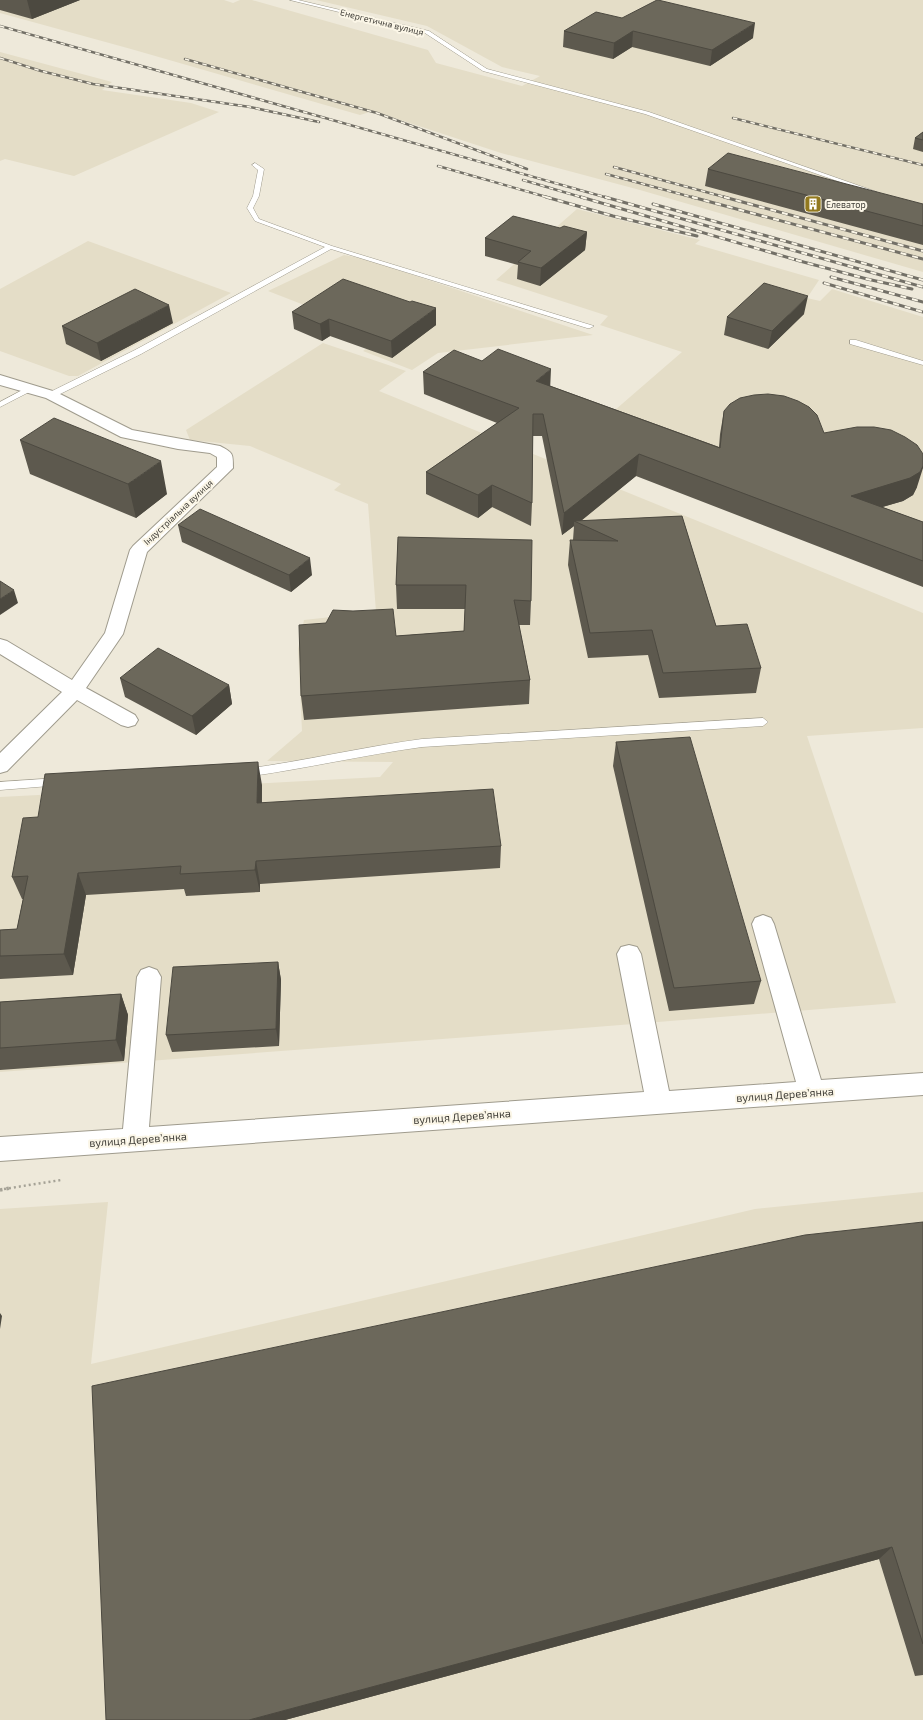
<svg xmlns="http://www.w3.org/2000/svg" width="923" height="1720" font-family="'Exo 2',sans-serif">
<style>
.built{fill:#e4ddc7}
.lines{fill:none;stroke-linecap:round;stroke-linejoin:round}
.lane-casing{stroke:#9f9b8d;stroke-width:1}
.street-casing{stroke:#9f9b8d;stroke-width:2}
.path-far1{stroke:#a5a296;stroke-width:2.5;stroke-dasharray:2 3;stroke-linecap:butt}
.path{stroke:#a5a296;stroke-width:3.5;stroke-dasharray:2.5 4;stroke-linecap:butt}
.lane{fill:#fff;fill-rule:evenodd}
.street{fill:#fff;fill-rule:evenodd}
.rail-far1-casing{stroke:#737067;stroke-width:2.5}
.rail-casing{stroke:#737067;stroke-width:3}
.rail-far1{stroke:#fbf6e7;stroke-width:1.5;stroke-dasharray:4.5;stroke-linecap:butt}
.rail{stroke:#fbf6e7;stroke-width:2;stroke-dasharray:6;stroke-linecap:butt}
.wall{fill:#5d594e}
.shaded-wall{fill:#4c4940}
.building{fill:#6c685b;stroke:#4c4940}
.labels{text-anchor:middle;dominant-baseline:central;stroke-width:4;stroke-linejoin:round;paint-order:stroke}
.far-street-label{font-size:9px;fill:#3f3d37;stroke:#fbf6e7}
.far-poi-label{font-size:9px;fill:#3f3d37;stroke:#fbf6e7;text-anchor:start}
.street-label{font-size:11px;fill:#3f3d37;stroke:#fbf6e7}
</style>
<rect width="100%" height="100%" fill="#eee9da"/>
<path class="built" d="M0,0H224L233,3L240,0H252L428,50L436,63L522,86L540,76L502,67L427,26L316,0H923V272L640,190L501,153L373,111L360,115L131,49L0,13Z
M0,52L112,82L102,90L191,103L219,112L74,176L5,159L0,161Z
M577,209L700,240L695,244L819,280L807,298L820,301L832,289L923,317V542L600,423L682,352L600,325L608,316L496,280Z
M88,241L231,293L78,376H69L0,351V289Z
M344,255L365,259L593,335L438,353L412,370L363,351L384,336L268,291Z
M323,343L406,371L379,391L923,613V728L807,736L896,1003L469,1037L0,1072V797L380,777L393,762L267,761L302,731L298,649L304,620L376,612L368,504L334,490L341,484L250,446L190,440L186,430Z
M923,1192V1720H0V1209L108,1202L91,1364L755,1209Z"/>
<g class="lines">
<g class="lane-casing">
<path id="lane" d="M290,0H298L429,31L487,69L649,112L877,192L872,193L645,114L483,71L425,33Z
M255,163L264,169L259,196L253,208L259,219L332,246L594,326L590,328H587L331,249L141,354L54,397H48V393L135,350L325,247L255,221L247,208L253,196L258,170L252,165Z
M850,340H856L923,361V365L850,344Z
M28,387H34L35,389L0,407V402Z
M763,718L768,722L763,726L422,747C363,755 304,769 245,777L241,776L240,773L241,770L245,769C304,761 363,747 422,739Z
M58,778L62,779L63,782L62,785L0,790V782Z"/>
</g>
<g class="street-casing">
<path id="street" d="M0,375L56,392L132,430L220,446C233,453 233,453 233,468L147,552L123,634L86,688L135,715L138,720L135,725L128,727L121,725L77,700L7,771L0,773V753L62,692L0,654V639L7,641L72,680L105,633L130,550L133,546L217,467V457L210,453L178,449L121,437L46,398L0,385Z
M763,915L771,918L774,924L821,1080L923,1073V1095L0,1161V1137L123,1129L137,977L141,970L149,967L157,970L161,977L149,1127L644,1092L617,954L621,947L629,945L637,947L641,954L669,1091L796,1082L752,924L755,918Z"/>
</g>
<path class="path-far1" d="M4,1189L61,1180"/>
<path class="path" d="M0,1190L10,1188"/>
<use href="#lane" class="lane"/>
<use href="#street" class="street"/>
<g class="rail-far1-casing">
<path id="rail-far1" d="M0,26L608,198
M0,58L41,71L93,84L250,107L319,122
M185,59L377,113L527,169
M733,118L923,165
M438,166L550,198
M614,167L728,198
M606,174L695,198
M523,180L584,198"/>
</g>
<g class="rail-casing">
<path id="rail" d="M546,197L613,216L697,236
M581,197L800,261
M605,197L923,287
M692,197L923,259
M724,197L923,251
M653,204L923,280
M796,260L867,279L912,289
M831,277L923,302
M824,283L923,312"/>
</g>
<use href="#rail-far1" class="rail-far1"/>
<use href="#rail" class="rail"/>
</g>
<path class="wall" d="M0,0H80L32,19L0,10Z
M622,18L753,38L710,66L632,47L613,59L563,47L564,31Z
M923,132V152L913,149L915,138Z
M708,169L923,204V245L705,186Z
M560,228L587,232L585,250L540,286L517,279L518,265L485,256V238Z
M292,312L436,325L392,358L330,336L322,341L294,329Z
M804,314L768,349L724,335L727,317Z
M173,323L101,361L66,344L62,326Z
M482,361L719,447L720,434L724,411L824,433L917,487L913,495L903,501L882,507L923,522V587L636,476L581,521L682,516L716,626L761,668L756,693L659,698L648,655L588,658L568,565L570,540H573L574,526L562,535L542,436H533L532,503L531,526L492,507L478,518L426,494V472L497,423L424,394L423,372Z
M20,440L167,494L136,518L30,474Z
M178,525L312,575L291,592L182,542Z
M398,537L531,601L530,625H519L530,680L529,704L304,720L301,696L326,623L396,636L464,631L465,609H397L396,585Z
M120,678L229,685L232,704L196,735L125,697Z
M616,742L761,981L754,1004L669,1011L613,766Z
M262,785V803L501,846L500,868L260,884V892L186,896L184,889L86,895L73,975L0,979V930L17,929L23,899H22L12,877L38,817Z
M278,962L281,980L279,1046L172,1052L166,1035Z
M121,994L128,1015L124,1061L0,1070V1002Z
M923,1222V1675L915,1676L879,1559L285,1720H106Z"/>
<path class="shaded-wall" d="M27,0H80L32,19Z
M755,23L753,38L710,66L712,50Z
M633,31L632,47L613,59L614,43Z
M587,232L585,250L540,286L541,268Z
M808,296L804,314L768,349L772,331Z
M169,305L173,323L101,361L97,343Z
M436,308V325L392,358L391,341Z
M329,319L330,336L322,341L320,324Z
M551,369L550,391L536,381Z
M639,454L636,476L578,523L574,521V526L562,535L564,513Z
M161,461L167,494L136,518L128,484Z
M923,466V468L917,487L913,495L903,501L845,518L851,496Z
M492,485V507L478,518V495Z
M310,558L312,575L291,592L289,575Z
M14,590L18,603L0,615V599Z
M229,685L232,704L196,735L192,716Z
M258,762L262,785L261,826L257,803Z
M256,861L260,884V892L255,870Z
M78,873L86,895L73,975L64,954Z
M278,962L281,980L279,1046L276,1029Z
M121,994L128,1015L124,1061L116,1040Z
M0,1313L2,1316L0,1329Z
M892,1547L879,1559L285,1720H249Z"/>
<path class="building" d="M657,0H658L755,23L712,50L633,31L614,43L564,31L596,12L622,18Z
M923,132V140L915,138Z
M728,153L923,204V226L708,169Z
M513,216L560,228L564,226L587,232L541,268L518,262L531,251L485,238Z
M343,279L410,302L412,301L436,308L391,341L329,319L320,324L292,312Z
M764,283L808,296L772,331L727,317Z
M135,289L169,305L97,343L62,326Z
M498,349L551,369L536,381L720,448L724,411L730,404L740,398L754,395L768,394L784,396L798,401L809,407L817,415L824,433L857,427H874L891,430L905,437L917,445L923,454V466L920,472L910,478L851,496L923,522V561L639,454L564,513L543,414H533L532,503L492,485L478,495L426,472L519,408L423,372L454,350L482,361Z
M54,418L161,461L128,484L20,440Z
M200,509L310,558L289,575L178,525Z
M682,516L716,626L747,624L761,668L663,673L652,630L590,633L570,540L618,541L574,521Z
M398,537L532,540L531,601L514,600L530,680L301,696L299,625L326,623L333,610L353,611L393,609L396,636L464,631L466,585H396Z
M0,581L14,590L0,599Z
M158,648L229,685L192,716L120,678Z
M690,737L761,981L674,988L616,742Z
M258,762L257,803L493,789L501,846L256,861L255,870L180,874L181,866L78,873L64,954L0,956V930L17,929L28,876L12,877L23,818L38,817L45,774Z
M278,962L276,1029L166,1035L173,967Z
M121,994L116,1040L0,1048V1002Z
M923,1222V1644L892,1547L249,1720H106L92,1386L805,1235Z"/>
<defs>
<g id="building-square" transform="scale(0.9)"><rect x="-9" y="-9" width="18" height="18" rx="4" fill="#92791f" stroke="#fbf6e7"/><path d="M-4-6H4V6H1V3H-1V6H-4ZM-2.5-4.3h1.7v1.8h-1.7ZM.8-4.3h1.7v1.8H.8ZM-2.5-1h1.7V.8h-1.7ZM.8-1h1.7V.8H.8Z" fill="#fff"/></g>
</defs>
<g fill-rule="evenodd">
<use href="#building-square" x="813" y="204"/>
</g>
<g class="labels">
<g class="far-street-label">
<text transform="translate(382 22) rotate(14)">Енергетична вулиця</text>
<text transform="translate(178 512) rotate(-43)">Індустріальна вулиця</text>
</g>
<g class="far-poi-label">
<text x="826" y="204">Елеватор</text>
</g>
<g class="street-label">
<text transform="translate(785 1094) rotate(-4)">вулиця Деревʼянка</text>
<text transform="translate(462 1116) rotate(-4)">вулиця Деревʼянка</text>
<text transform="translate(138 1139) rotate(-4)">вулиця Деревʼянка</text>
</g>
</g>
</svg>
